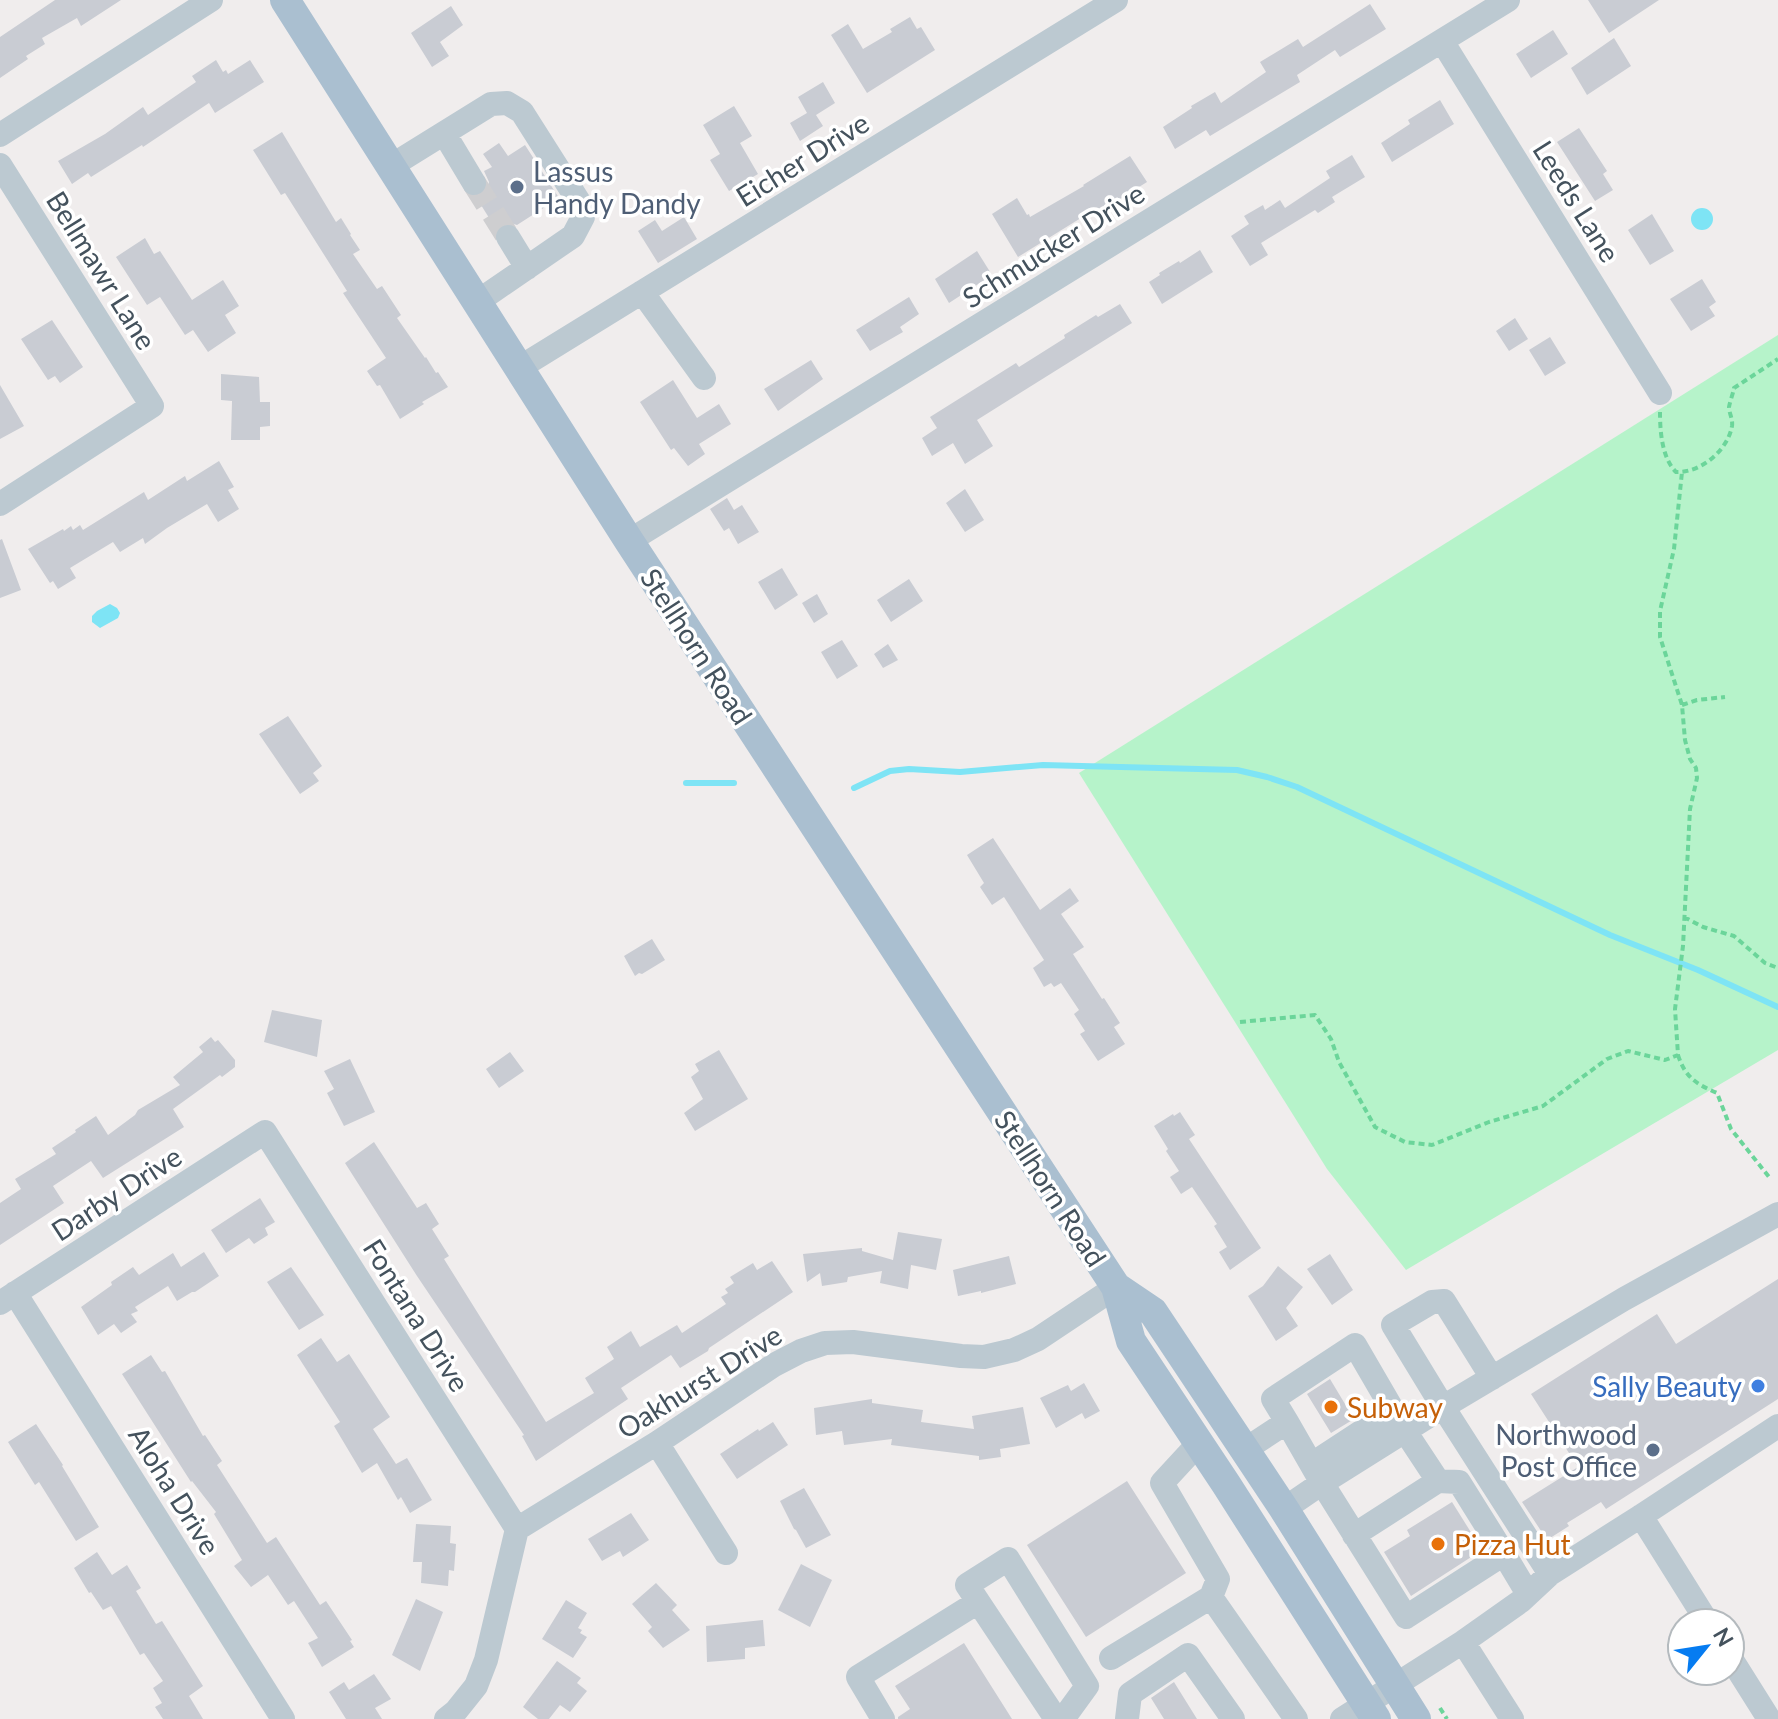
<svg xmlns="http://www.w3.org/2000/svg" width="1778" height="1719" font-family="Lato,sans-serif">
<style>
.green{fill:#b6f3ca}
.water{fill:#7ee4f5}
.lines{fill:none;stroke-linecap:round;stroke-linejoin:round}
.stream{stroke:#7ee4f5;stroke-width:6}
.building{fill:#c9ccd3}
.minor-tunnel{stroke:#ceced0;stroke-width:24;stroke-dasharray:24 12;stroke-linecap:butt}
.path{stroke:#6bd59a;stroke-width:4;stroke-dasharray:6 4;stroke-linecap:butt}
.minor{stroke:#bcc9d1;stroke-width:24}
.major{stroke:#aabfd0;stroke-width:30}
.service-dot{fill:#5c6f8a;stroke:#fff;stroke-width:3}
.shop-dot{fill:#3f7fe0;stroke:#fff;stroke-width:3}
.food-dot{fill:#e8710a;stroke:#fff;stroke-width:3}
.labels{text-anchor:middle;dominant-baseline:central;stroke-width:7;stroke-linejoin:round;paint-order:stroke}
.street-label{font-size:28px;fill:#44525d;stroke:#fff}
.service-label{font-size:28px;fill:#4e5e75;stroke:#fff;text-anchor:start}
.shop-label{font-size:28px;fill:#366cbe;stroke:#fff;text-anchor:end}
.food-label{font-size:28px;fill:#c56008;stroke:#fff;text-anchor:start}
</style>
<rect width="100%" height="100%" fill="#f0eded"/>
<path class="green" d="M1778,335V1050L1406,1270L1327,1169L1079,773Z"/>
<path class="water" d="M1691 219a11 11 0 1 1 22 0a11 11 0 1 1-22 0Z
M110,604L117,608L120,613L118,618L100,628L92,622V616L97,611Z"/>
<g class="lines">
<path class="stream" d="M686,783H734
M854,788L890,771L909,769L960,772L1043,765L1237,770L1267,777L1297,787L1610,935L1698,970L1778,1007"/>
</g>
<path class="building" d="M55,0H121L81,26L77,18L42,38L45,44L26,56L28,59L0,78V37Z
M1588,0H1659L1609,33Z
M1370,4L1386,29L1340,57L1335,50L1297,75L1300,82L1210,136L1206,130L1175,149L1163,127L1192,108L1191,106L1215,92L1221,103L1266,72L1260,62L1298,39L1303,47Z
M451,6L463,25L440,42L449,56L432,67L411,33Z
M910,17L917,29L921,27L935,50L867,93L831,35L848,24L863,49L892,32L890,29Z
M1553,30L1568,54L1531,78L1516,54Z
M1614,38L1631,66L1587,95L1571,68Z
M216,60L223,72L226,70L228,74L250,60L264,82L215,113L209,103L143,147L142,145L91,177L88,173L72,184L58,161L105,134L143,107L148,115L196,82L192,76Z
M823,82L835,103L816,115L823,126L800,141L790,123L807,113L798,97Z
M1440,100L1454,124L1392,162L1381,143L1410,124L1408,120Z
M734,106L752,136L740,143L758,174L729,191L710,160L720,154L703,125Z
M1579,128L1607,171L1603,174L1613,190L1595,201L1557,142Z
M282,132L336,222L341,218L351,234L350,235L360,250L353,254L377,289L382,286L401,315L397,318L425,358L426,357L436,373L438,372L448,387L422,402L424,404L400,419L380,385L377,386L367,371L386,358L343,293L347,291L285,193L281,195L253,150Z
M499,143L508,156L525,145L559,198L517,225L507,222L501,224L496,229L476,197L482,195L487,190L489,182L484,171L492,167L483,154Z
M1352,155L1365,177L1332,197L1335,202L1318,213L1315,210L1261,243L1268,255L1250,266L1231,236L1249,224L1244,216L1263,205L1265,210L1280,200L1285,208L1330,178L1326,171Z
M1130,156L1147,182L1099,212L1097,208L1018,257L992,214L1017,198L1027,215L1029,214L1030,217L1084,186L1083,185Z
M1652,214L1674,251L1650,265L1628,230Z
M684,217L697,239L658,263L638,231L655,220L662,231Z
M145,238L154,254L160,251L192,300L223,280L239,306L225,315L236,333L208,352L193,330L185,335L160,297L147,305L116,257Z
M1200,250L1213,272L1162,304L1149,282L1160,275L1159,273L1179,261L1180,263Z
M977,251L992,275L949,303L935,279Z
M1702,279L1716,302L1709,307L1715,316L1691,331L1670,299Z
M909,297L919,314L900,327L903,332L870,351L856,330Z
M1120,304L1132,323L977,420L993,446L965,464L953,443L932,456L922,438L937,428L930,417L1016,363L1019,367L1065,338L1064,335L1096,315L1098,317Z
M1515,318L1528,339L1509,351L1496,331Z
M52,320L83,367L60,383L55,376L48,380L21,339Z
M1550,337L1566,363L1545,376L1529,350Z
M811,360L823,379L778,411L764,389Z
M221,374L259,377L260,402H270V426L260,427V440H231L232,401L221,400Z
M673,380L697,418L719,404L731,424L699,444L705,454L688,466L674,448L671,450L640,402Z
M0,385L24,426L0,439Z
M219,461L234,487L228,490L239,509L218,522L207,504L167,528L145,544L143,538L120,552L113,542L70,568L76,578L58,589L53,581L50,583L28,549L63,529L64,531L71,526L73,530L80,525L83,530L144,492L148,500L185,476L187,481Z
M965,489L984,520L965,532L946,503Z
M727,498L734,510L742,505L759,532L738,544L729,528L724,531L710,509Z
M2,539L21,590L0,598V540Z
M782,568L798,595L775,610L758,582Z
M909,579L923,601L891,622L877,600Z
M817,594L828,614L814,623L802,603Z
M842,640L858,666L837,679L821,652Z
M888,644L898,660L883,668L874,654Z
M288,716L322,766L313,773L319,781L300,794L259,734Z
M993,838L1040,910L1070,888L1079,901L1061,914L1084,947L1073,954L1102,999L1104,998L1120,1023L1114,1027L1125,1044L1098,1061L1080,1034L1085,1031L1074,1014L1079,1010L1061,983L1054,987L1051,983L1044,987L1033,968L1044,960L1004,897L992,905L980,887L984,883L967,855Z
M652,939L665,960L642,974L639,973L635,976L624,956Z
M272,1010L322,1020L317,1057L264,1042Z
M211,1037L215,1042L218,1040L235,1060V1067L222,1077L220,1075L173,1109L184,1127L103,1178L91,1161L53,1186L64,1203L0,1245V1203L21,1189L15,1179L56,1154L52,1148L76,1132L75,1130L96,1116L108,1135L135,1115L138,1110L180,1085L173,1077L203,1052L199,1047Z
M719,1050L748,1099L695,1131L684,1113L703,1099L691,1077L699,1071L695,1064Z
M510,1052L524,1071L499,1088L486,1069Z
M350,1059L375,1112L344,1126L327,1093L334,1089L324,1071Z
M1180,1112L1195,1135L1189,1139L1261,1248L1230,1270L1219,1252L1227,1247L1214,1226L1217,1224L1192,1187L1181,1194L1170,1177L1179,1171L1166,1151L1168,1149L1154,1126L1173,1114L1174,1116Z
M374,1142L417,1208L426,1203L439,1224L432,1229L449,1256L444,1259L546,1422L594,1393L585,1378L614,1359L607,1347L631,1331L640,1347L677,1325L682,1333L726,1304L721,1297L728,1293L725,1289L734,1283L730,1277L753,1263L757,1270L772,1261L793,1292L709,1348L708,1351L680,1368L671,1355L621,1388L628,1399L536,1461L522,1436L524,1435L417,1276L345,1163Z
M260,1198L275,1222L265,1228L268,1235L254,1244L249,1238L226,1253L211,1230Z
M898,1232L942,1239L936,1270L911,1265L908,1289L880,1283L882,1271L848,1277L847,1282L822,1286L820,1273L807,1282L803,1254L862,1248V1251L893,1260Z
M204,1252L219,1276L195,1292H192L177,1301L168,1286L135,1307L138,1311L131,1314L137,1322L121,1333L114,1324L98,1335L81,1307L112,1285L111,1282L133,1267L139,1275L173,1253L181,1267Z
M1330,1254L1353,1290L1332,1305L1307,1269Z
M1009,1256L1016,1284L981,1293V1291L958,1296L953,1270Z
M1278,1266L1303,1287L1286,1308L1298,1326L1276,1341L1248,1296L1263,1286Z
M291,1267L324,1315L299,1330L267,1282Z
M1778,1279V1399L1606,1509L1601,1502L1567,1523L1569,1526L1547,1540L1522,1502L1578,1467L1531,1394L1657,1314L1676,1344Z
M321,1338L337,1362L349,1354L390,1417L373,1429L396,1464L407,1458L432,1500L410,1513L401,1497L398,1500L377,1463L362,1473L334,1426L340,1422L297,1355Z
M151,1355L162,1372L165,1371L203,1436L205,1435L222,1461L217,1465L267,1543L276,1537L320,1605L326,1601L352,1640L350,1641L354,1647L322,1667L308,1643L318,1638L294,1601L288,1605L268,1575L251,1587L234,1566L242,1560L214,1514L216,1512L192,1481L191,1482L122,1374Z
M1330,1379L1354,1419L1331,1433L1307,1394Z
M1084,1383L1100,1411L1085,1419L1082,1413L1056,1428L1040,1398L1068,1385L1071,1391Z
M872,1399V1403L923,1410L921,1422L974,1429L972,1416L1023,1407L1030,1444L1000,1449L1001,1457L979,1460V1456L891,1445L892,1439L844,1445L842,1431L816,1435L814,1408Z
M773,1422L788,1445L737,1479L720,1454L758,1429L759,1431Z
M36,1424L63,1465L62,1466L99,1527L76,1541L39,1482L35,1485L8,1442Z
M1127,1481L1186,1573L1086,1637L1027,1545Z
M804,1488L831,1535L806,1548L796,1530L794,1529L780,1501Z
M1452,1502L1482,1550L1411,1596L1384,1552L1410,1536L1407,1530Z
M631,1513L649,1540L623,1557L620,1551L602,1561L588,1539Z
M416,1524L451,1526L450,1543L456,1544L454,1571L449,1570L448,1586L421,1583L422,1562H413Z
M97,1552L112,1575L127,1565L141,1588L136,1591L156,1624L162,1621L203,1686L189,1696L203,1719H163L155,1707L162,1703L153,1688L163,1681L144,1653L140,1655L111,1606L103,1610L91,1592L89,1593L74,1568Z
M801,1564L832,1580L810,1627L778,1610Z
M656,1583L677,1605L672,1610L690,1630L663,1648L648,1631L652,1627L632,1604Z
M416,1599L443,1612L420,1671L392,1655Z
M566,1600L587,1613L578,1628L582,1630L580,1633L587,1637L573,1658L542,1639Z
M763,1620L765,1646L745,1648V1659L707,1662L706,1626Z
M964,1643L1012,1719H898V1717L910,1709L895,1686Z
M557,1661L581,1678L577,1683L587,1691L570,1712L560,1705L549,1719H538L523,1707Z
M374,1674L391,1699L375,1708L382,1719H346L329,1692L344,1682L349,1690Z
M1174,1682L1197,1719H1164L1151,1698Z"/>
<g class="lines">
<path class="minor-tunnel" d="M474,183L508,237"/>
<path class="path" d="M1660,412C1660,432 1662,458 1676,472C1701,473 1728,450 1732,426C1733,419 1729,413 1729,407C1730,401 1733,394 1734,388L1778,359
M1682,705L1697,700L1725,697
M1684,917L1703,927L1734,936L1765,963L1778,968
M1240,1022L1315,1015L1331,1039L1339,1062L1375,1127L1405,1142L1432,1145L1489,1122L1543,1106L1607,1059L1628,1051L1665,1060L1678,1055L1675,1009L1683,946L1690,809L1697,778L1696,768L1690,759L1685,740L1682,705L1660,637V611L1674,549L1682,472
M1678,1055C1685,1077 1696,1084 1717,1093L1731,1129L1769,1177
M1440,1708L1447,1719"/>
<path class="minor" d="M1442,41L1660,393
M444,133L474,183
M0,135L211,0
M0,165L152,406L0,504
M391,166L491,104L507,103L522,112L581,205L583,217L573,236L477,302
M508,237L527,268
M642,292L704,378
M519,368L1116,0
M629,541L1508,0
M15,1293L283,1719
M0,1303L265,1132L517,1529
M1492,1378L1444,1301L1432,1302L1393,1325L1443,1407L1624,1299L1778,1214
M1287,1422L1273,1399L1355,1345L1405,1431L1438,1481L1354,1535
M657,1443L726,1553
M1246,1449L1287,1422L1322,1483L1406,1617L1504,1554L1528,1594
M1312,1464L1393,1411
M1438,1481L1459,1482L1504,1554
M1284,1509L1322,1483L1443,1407L1550,1574
M1641,1516L1708,1623
M1211,1597L1296,1719
M1463,1642L1512,1719
M1730,1657L1769,1719
M1111,1658L1211,1597L1218,1579L1162,1483L1198,1444
M446,1719L456,1711L476,1686L486,1660L517,1529L657,1443L774,1365L801,1351L825,1343L853,1342L961,1356L984,1357L1014,1350L1038,1339L1116,1287
M883,1719L858,1677L978,1602
M1056,1719L967,1585L1008,1559L1087,1686L1063,1719
M1127,1719L1130,1694L1188,1655L1233,1719
M1342,1719L1463,1642L1521,1601L1550,1574L1641,1516L1778,1426"/>
<path class="major" d="M285,0L629,541L1116,1287L1131,1341L1226,1484L1376,1719
M1116,1287L1153,1312L1284,1509L1416,1719"/>
</g>
<g class="service-dot">
<circle cx="517" cy="187" r="8"/>
<circle cx="1653" cy="1450" r="8"/>
</g>
<circle class="shop-dot" cx="1758" cy="1386" r="8"/>
<g class="food-dot">
<circle cx="1331" cy="1407" r="8"/>
<circle cx="1438" cy="1544" r="8"/>
</g>
<g class="labels">
<g class="street-label">
<text transform="translate(802 159) rotate(-32)">Eicher Drive</text>
<text transform="translate(1577 201) rotate(58)">Leeds Lane</text>
<text transform="translate(1053 245) rotate(-32)">Schmucker Drive</text>
<text transform="translate(102 270) rotate(58)">Bellmawr Lane</text>
<text transform="translate(697 646) rotate(57)">Stellhorn Road</text>
<text transform="translate(1051 1188) rotate(57)">Stellhorn Road</text>
<text transform="translate(116 1193) rotate(-33)">Darby Drive</text>
<text transform="translate(417 1315) rotate(58)">Fontana Drive</text>
<text transform="translate(699 1381) rotate(-32)">Oakhurst Drive</text>
<text transform="translate(175 1490) rotate(58)">Aloha Drive</text>
</g>
<g class="service-label">
<text x="533" y="171">Lassus<tspan x="533" dy="32">Handy Dandy</tspan></text>
<text x="1637" y="1434" text-anchor="end">Northwood<tspan x="1637" dy="32">Post Office</tspan></text>
</g>
<g class="shop-label">
<text x="1742" y="1386">Sally Beauty</text>
</g>
<g class="food-label">
<text x="1347" y="1407">Subway</text>
<text x="1454" y="1544">Pizza Hut</text>
</g>
</g>
<g transform="translate(1706 1647) rotate(60)"><circle r="38" fill="#ffffff" stroke="#b4babe" stroke-width="2"/>
<path d="M0-6L14 30L0 20L-14 30Z" fill="#067cf1"/>
<text y="-12" font-size="22" font-weight="bold" text-anchor="middle" fill="#44525d">N</text>
</g>
</svg>
